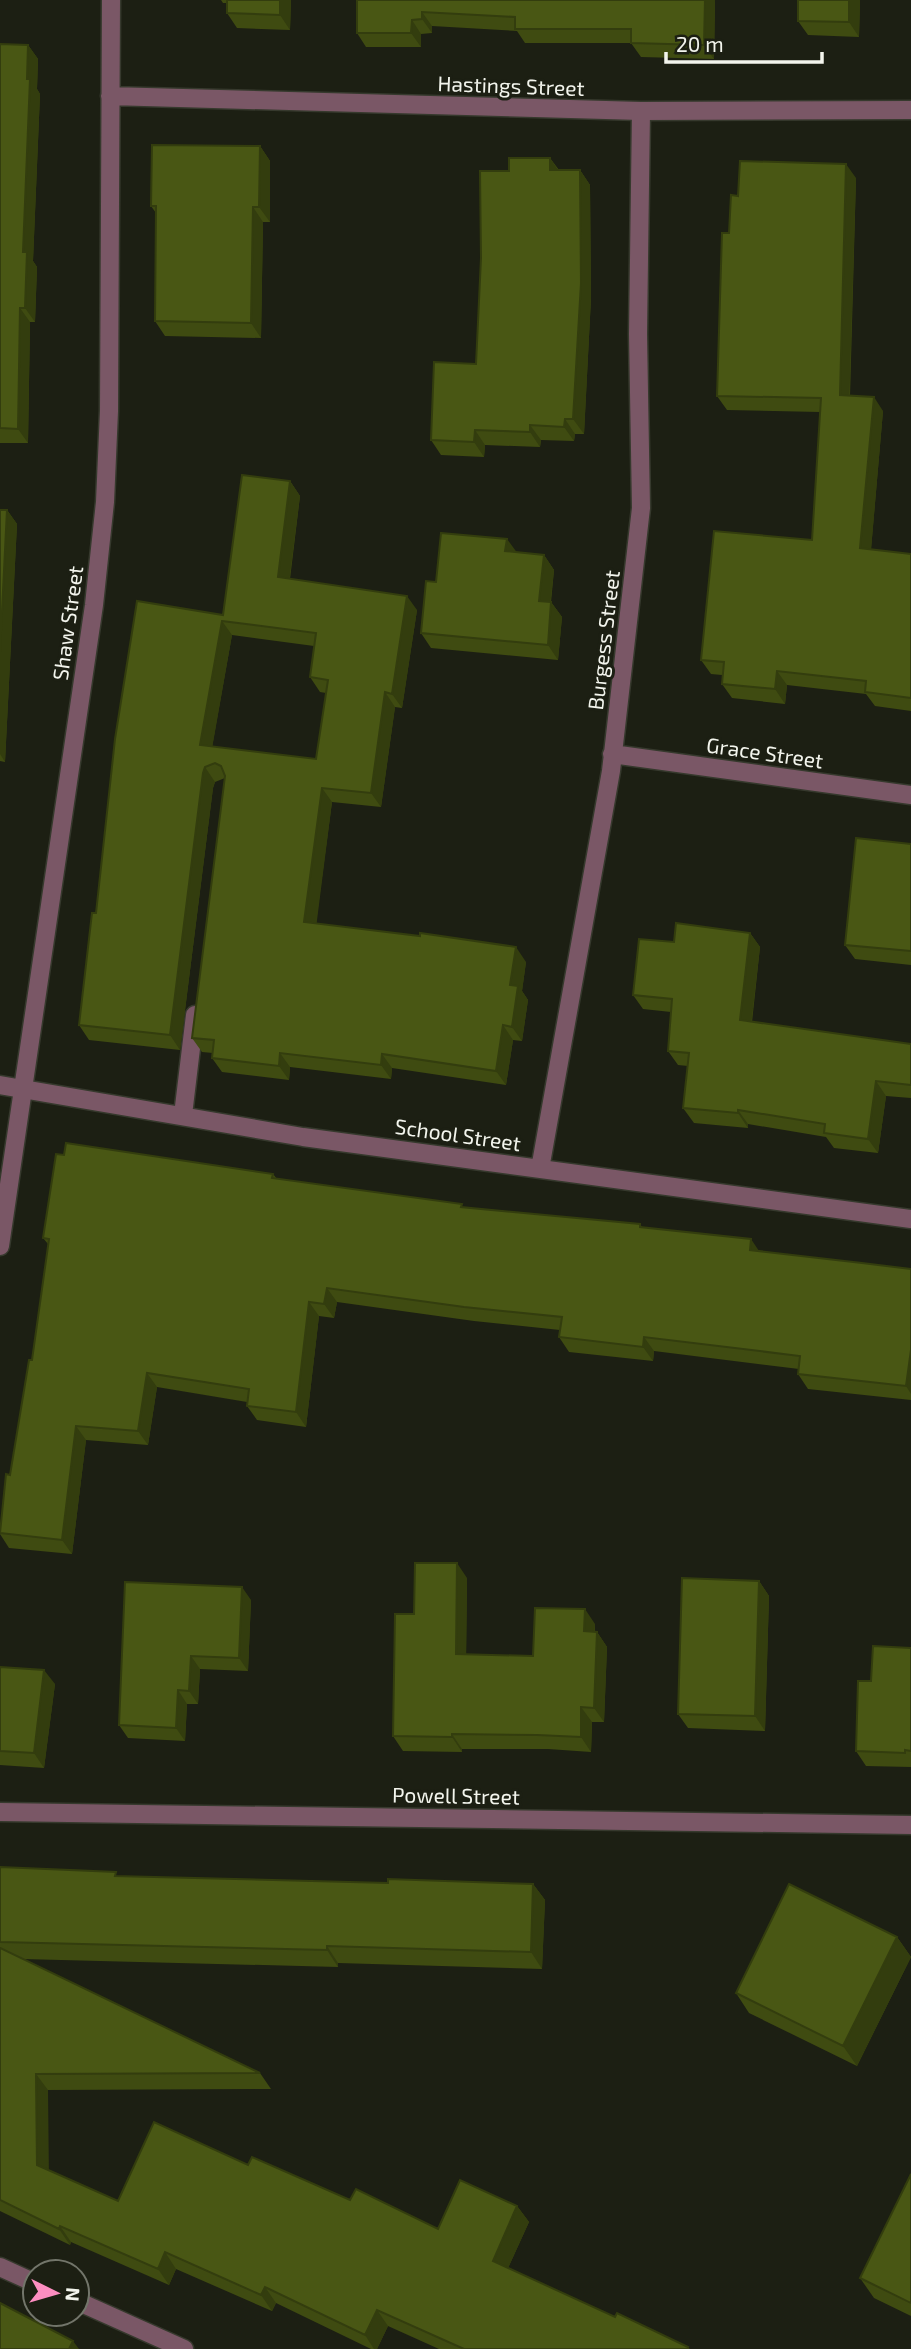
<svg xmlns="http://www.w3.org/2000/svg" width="911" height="2349" font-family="'Exo 2',sans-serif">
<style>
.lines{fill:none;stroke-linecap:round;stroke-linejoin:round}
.minor-casing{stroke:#36392d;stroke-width:21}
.tertiary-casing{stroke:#36392d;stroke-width:21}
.minor{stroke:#7a5766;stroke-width:18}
.tertiary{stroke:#7a5766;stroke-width:18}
.wall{fill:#3f4b11;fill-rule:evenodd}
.shaded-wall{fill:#333d0e}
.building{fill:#495714;stroke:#333d0e;stroke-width:2;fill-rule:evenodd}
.labels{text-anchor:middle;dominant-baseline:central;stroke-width:6;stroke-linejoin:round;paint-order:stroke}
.street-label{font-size:21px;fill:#f3f5ed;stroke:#1c1f13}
</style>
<rect width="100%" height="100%" fill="#1c1f13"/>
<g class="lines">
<g class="minor-casing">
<path id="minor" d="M110,96L641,111L911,110
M612,754L911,795
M0,1085L303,1137L911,1219
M183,1115L195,1015
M540,1169L611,771L641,508L638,334L641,111
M0,1246L94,605L105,502L109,411L111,0
M0,2267L35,2283
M77,2301L184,2349"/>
</g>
<g class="tertiary-casing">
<path id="tertiary" d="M0,1812L911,1825"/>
</g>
<use href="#minor" class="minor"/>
<use href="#tertiary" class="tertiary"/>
</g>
<path class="wall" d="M221,0H291L290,30L237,28L227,13V3H223Z
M357,0H715L714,59L641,57L631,43H525L517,31L432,26V33L421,34V47H366L357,33Z
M798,0H860L859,37L808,35L798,21Z
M0,44L28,45L38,59L37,89L40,94L33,261L37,267L35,322H30L28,443H0Z
M260,146L270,161V222H263L261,338L165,336L155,321L156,213L151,206Z
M550,158L559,170H580L590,185L591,298L584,434H575L574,441L541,440L540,447L485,445L484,457L441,455L431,440L476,364L509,171Z
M856,178L850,396L883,411L871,549L911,554V711L875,706L866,694L787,685L785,704L732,698L722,684V675L711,674L701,660L812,540L820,412L727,410L717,396L729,233L738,196Z
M290,481L300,496L290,579L417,610L402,708L395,707L381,807L332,802L316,923L526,962L522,991L528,1000L522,1041L513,1040L506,1085L392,1068L391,1079L290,1067L289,1080L222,1072L212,1058L213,1053L202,1052L192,1038L225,778L215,782L213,788L180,1050L89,1040L79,1025L96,913L223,615ZM232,635L314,646L310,677L320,692L326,693L316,759L212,747Z
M0,510H7L17,524L5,762L0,761Z
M517,552L544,555L554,570L551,602L562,617L558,660L431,648L421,633L436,582Z
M911,844V965L855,959L845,945Z
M750,933L760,947L752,1022L911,1044V1098L886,1096L878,1153L834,1148L826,1137L748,1124V1128L694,1123L683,1108L688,1066L678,1065L668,1051L671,1012L643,1009L633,995L674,942Z
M64,1155L273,1174L277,1179L464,1207L640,1224L642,1227L759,1251L911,1269V1400L808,1389L798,1374L799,1369L654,1351L653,1361L569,1352L559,1337L560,1330L474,1321L337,1302L334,1318L319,1316L306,1427L257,1420L247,1406V1402L157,1387L148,1445L86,1440L72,1554L9,1548L0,1534V1528L32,1360L48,1244L43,1238Z
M467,1578L466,1655L533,1656L595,1624V1632H597L607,1647L604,1722H592L591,1752L548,1749H462V1752L403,1751L393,1736L414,1614Z
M759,1581L769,1596L765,1731L688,1728L678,1714Z
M125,1582L251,1600L248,1671L200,1669L198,1704H187L185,1741L128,1738L119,1725Z
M911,1648V1767L866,1766L856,1751L871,1681Z
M0,1667L55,1684L44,1768L0,1765Z
M0,1867L118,1876L388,1883L533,1884L545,1900L542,1969L338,1963V1967L22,1959L260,2073L271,2089L48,2090V2170L118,2201L248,2165L438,2229L517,2206L529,2222L508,2268L615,2317L690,2349H439L388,2326L377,2349H371L276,2303L272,2311L176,2269L169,2285L71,2242L70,2245L0,2211Z
M897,1937L911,1957L857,2066L749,2013L736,1993Z
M911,2174V2316L874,2298L860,2278Z"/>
<path class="shaded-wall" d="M280,0H291L290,30L280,15Z
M705,0H715L714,59L704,45Z
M849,0H860L859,37L849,22Z
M422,12L432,26V33L422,19Z
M412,20L421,34V47L411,33Z
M28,45L38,59L37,89L40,94L33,261L37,267L35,322L25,308L23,252Z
M260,146L270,161V222L259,207Z
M550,158L560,173L550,170Z
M846,164L856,178L849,410L840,395Z
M580,170L590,185L591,298L584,434L573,419Z
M253,207L263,222L261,338L251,323Z
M20,308L30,322L28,443L18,429Z
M874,397L883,411L870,562L860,548Z
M565,419L575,434L574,441L564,427Z
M530,425L541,440L540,447L530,432Z
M475,430L485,445L484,457L474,442Z
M290,481L300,496L288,591L278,577Z
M7,510L17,524L5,762L0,754V652Z
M507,539L518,554L505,551Z
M544,555L554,570L549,616L539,601Z
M407,596L417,610L402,708L392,694Z
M551,602L562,617L558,660L548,645Z
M222,621L232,635L210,760L200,745Z
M777,671L787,685L785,704L775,689Z
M385,692L395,707L381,807L371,793Z
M205,767L215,782L213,788L180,1050L170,1035L203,773Z
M322,788L332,802L315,936L304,922Z
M750,933L760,947L750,1035L740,1020Z
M516,947L526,962L522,991L528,1000L522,1041L512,1027L510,985Z
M503,1025L513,1040L506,1085L496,1071Z
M280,1053L290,1067L289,1080L279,1066Z
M382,1054L392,1068L391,1079L381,1065Z
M876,1081L886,1096L878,1153L868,1139Z
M738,1110L748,1124V1128L738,1113Z
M751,1239L761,1254L750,1250Z
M327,1288L337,1302L334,1318L324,1304Z
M309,1302L319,1316L306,1427L296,1412Z
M644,1337L654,1351L653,1361L643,1347Z
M911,1350V1394L906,1386Z
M147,1373L157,1387L148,1445L138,1431Z
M76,1426L86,1440L72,1554L62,1540Z
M457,1563L467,1578L466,1669L456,1654Z
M759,1581L769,1596L765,1731L755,1716Z
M242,1587L251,1600L248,1671L239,1658Z
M585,1609L595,1624L594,1646L584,1631Z
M597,1632L607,1647L604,1722L594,1708Z
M191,1656L200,1669L198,1704L189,1691Z
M44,1670L55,1684L44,1768L34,1753Z
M178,1690L187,1704L185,1741L176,1728Z
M581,1707L592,1722L591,1752L581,1737Z
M452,1734L462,1749V1752L452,1737Z
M533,1884L545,1900L542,1969L531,1952Z
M897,1937L911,1957L857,2066L843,2046Z
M327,1946L338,1963V1967L327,1950Z
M36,2074L48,2090L49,2181L37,2165Z
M517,2206L529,2222L504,2277L493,2261Z
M60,2226L71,2242L70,2245L59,2229Z
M165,2252L176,2269L169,2285L158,2269Z
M265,2287L276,2303L272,2311L261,2295Z
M377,2310L388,2326L377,2349H374L365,2335Z
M73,2341L79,2349H69Z"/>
<path class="building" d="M227,0H280V15L227,13Z
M357,0H705L704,45L631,43V29H515V17L422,12V19L412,20L411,33H357Z
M798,0H849V22L798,21Z
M0,44L28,45L27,79H30L23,252H27L25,308H20L18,429L0,428Z
M152,145L260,146L259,207H253L251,323L155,321L156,206H151Z
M509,158H550V170H580L581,283L573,419H565L564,427L530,425V432L475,430L474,442L431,440L434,362L476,364L481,258L480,171H509Z
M740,161L846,164L840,395L874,397L860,548L911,554V698L865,692L866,681L777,671L775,689L722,684L724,662L701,660L714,531L812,540L821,398L717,396L722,233H729L731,195L738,196Z
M242,475L290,481L278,577L407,596L392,694L385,692L371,793L322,788L304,922L420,936V933L516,947L510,985L518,986L512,1027L503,1025L496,1071L382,1054L381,1065L280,1053L279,1066L212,1058L214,1040L192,1038L225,776L221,766L215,763L205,767L203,773L170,1035L79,1025L92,913H96L115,739L137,601L223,615ZM222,621L316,633L310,677L328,680L316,759L200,745Z
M0,510H7L0,652Z
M441,533L507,539L505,551L544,555L539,601L551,602L548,645L421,633L426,581L436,582Z
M856,838L911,844V951L845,945Z
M676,923L750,933L740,1020L911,1044V1085L876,1081L868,1139L824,1133L825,1124L738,1110V1113L683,1108L689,1053L668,1051L672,999L633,995L639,939L674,942Z
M66,1143L273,1174L272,1178L462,1204L461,1207L640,1224V1227L751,1239L750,1250L862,1263L911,1269V1350L906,1386L798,1374L800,1356L644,1337L643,1347L559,1337L562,1317L464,1307L327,1288L324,1304L309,1302L296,1412L247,1406L249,1389L147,1373L138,1431L76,1426L62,1540L0,1533L6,1474L10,1475L29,1360H32L49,1239L43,1238L56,1154L64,1155Z
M415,1563H457L456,1654L533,1656L535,1608L585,1609L584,1631L597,1632L594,1708L581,1707V1737L537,1735L452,1734V1737L393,1736L395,1614H414Z
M682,1578L759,1581L755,1716L678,1714Z
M125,1582L242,1587L239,1658L191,1656L189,1691L178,1690L176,1728L119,1725Z
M873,1646L911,1648V1751L905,1750V1753L856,1751L858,1681H871Z
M0,1667L44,1670L34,1753L0,1751Z
M0,1867L116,1872L115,1876L388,1883V1879L533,1884L531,1952L327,1946V1950L0,1942Z
M789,1884L897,1937L843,2046L736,1993Z
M0,1948L260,2073L36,2074L37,2165L118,2201L154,2122L248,2165L252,2157L350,2200L356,2189L438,2229L460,2180L517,2206L493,2261L615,2317L617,2313L688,2347L687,2349H464L377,2310L365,2335L265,2287L261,2295L165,2252L158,2269L60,2226L59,2229L0,2200Z
M911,2174V2303L860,2278Z
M0,2303L73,2341L69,2349H0Z"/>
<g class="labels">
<g class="street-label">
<text transform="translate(511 85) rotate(2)">Hastings Street</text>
<text transform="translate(67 623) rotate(-82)">Shaw Street</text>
<text transform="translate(603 640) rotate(-83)">Burgess Street</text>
<text transform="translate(765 752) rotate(8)">Grace Street</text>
<text transform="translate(458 1134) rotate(8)">School Street</text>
<text transform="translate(456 1795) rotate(1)">Powell Street</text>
</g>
</g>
<g transform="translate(56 2293) rotate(95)"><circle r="33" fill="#1c1f13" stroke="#72756a" stroke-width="2"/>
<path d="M0-5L12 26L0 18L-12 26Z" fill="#fd8ec1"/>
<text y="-10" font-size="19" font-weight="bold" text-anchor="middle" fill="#f3f5ed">N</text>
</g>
<path d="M666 52v10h156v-10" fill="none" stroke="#f3f5ed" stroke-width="3.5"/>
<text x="676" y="52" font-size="21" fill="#f3f5ed" stroke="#1c1f13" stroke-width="5" paint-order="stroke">20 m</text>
</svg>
